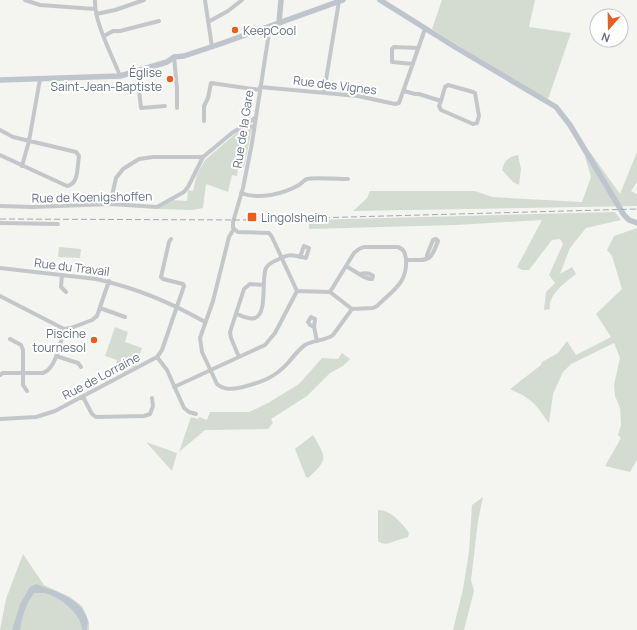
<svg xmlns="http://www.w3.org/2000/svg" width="637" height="630" font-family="Manrope,sans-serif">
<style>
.green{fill:#d4dcd1}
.water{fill:#bcc6cc}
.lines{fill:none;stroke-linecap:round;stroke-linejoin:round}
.minor{stroke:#c4c7ca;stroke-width:4}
.major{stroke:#bfc5cc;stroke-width:5.5}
.rail{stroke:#a3a8ae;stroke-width:1;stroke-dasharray:6 3;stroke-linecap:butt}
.poi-dot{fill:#ea5d1b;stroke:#fff;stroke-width:1.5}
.labels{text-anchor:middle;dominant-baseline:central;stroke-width:4;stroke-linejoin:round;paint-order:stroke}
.poi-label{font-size:12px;fill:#627182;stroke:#fff;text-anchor:start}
.street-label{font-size:12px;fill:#627182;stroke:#fff}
</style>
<rect width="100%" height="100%" fill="#f4f5f0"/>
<path class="green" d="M442,0H535L529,27L571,33L548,99L517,83L432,29Z
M252,128L244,168L234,166V168L238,169L237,176L232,175L228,192L206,184L203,208L192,210L157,209L171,200L187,201L188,190L193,191L197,174L205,160L241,129Z
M590,152L620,194L637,152V182L631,191L637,194V206L353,211L367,198L370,191H475L492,197L582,202L591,177L585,157Z
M518,155L521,169L519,185L513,182L502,170C505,160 508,157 518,155Z
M615,212L621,220L586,228L570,248L560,274L572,267L576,274C566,282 548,294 550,309L544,310L546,292L555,283L549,275L563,244L560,239L552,240L529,270H522L517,267L542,220L456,225L309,229V220Z
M637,228V460L630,472L605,466L621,438L618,435L621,425L620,408L615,396L614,385L620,358L614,343L571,364L563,372L553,394L549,423C542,414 537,405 527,398C522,394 515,392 510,389L541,365L542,362L558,353L567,341L576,355L611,337L596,314L622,289L612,256L607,250L614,236Z
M59,247L81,249L80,258L58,257Z
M115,327L128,332L125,342L142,348L136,366L126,370L115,367L117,360L105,356Z
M342,353L350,359L343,366L330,373L307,396L271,419L273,423L268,429L205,430L179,452L191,417L198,419L199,417L207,420L210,412H249L268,403L299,384L322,358L338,359Z
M313,435C327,459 328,459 308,478L306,477L295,449Z
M146,442L177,453L172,471Z
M483,497L478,521L471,580L474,591L464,630H453L463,589L469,552L472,505Z
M378,510C390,509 403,524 409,533L408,537L386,544L381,543L378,541Z
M23,554L44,585L70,597L82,606L89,622V630H0L6,599Z"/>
<path class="water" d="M36,584C54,591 83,598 88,621C88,623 87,627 87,630H82C82,614 59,596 44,593C41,593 38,593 34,593C26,604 22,616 20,630H12L20,604L30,587Z"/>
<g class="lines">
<path class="minor" d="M25,0L40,5L95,9
M95,0C94,22 112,55 120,76
M205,0L212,47
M96,14L115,10L144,0
M208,22L228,11L242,0
M104,36L113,31H120L159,21
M174,57L177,88V108
M413,64L392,62V49L394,47L418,48
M137,72L141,108L165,106
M260,87L358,96L395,104L399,103L425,29
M404,91L415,94H419L441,101L439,106L441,110L473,124L477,123L479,116L475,93L473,92L448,85L445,87L441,101
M324,92L339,1
M204,121V106L208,98L211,83L260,90
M254,127L245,125L255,118
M0,130L13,137L76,152L79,156C77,167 79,184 67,186L0,155
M22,166L29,141L40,79
M241,193C259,200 283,194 299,185C302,183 304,180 307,179C312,177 340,179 348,179
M110,204L116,178L123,169L139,159L153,157H203
M0,206L33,207L110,204L157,207L184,192L188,187L203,157L232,133L245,125
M0,223L58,224
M234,229L229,237L213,301L200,338L202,352L217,384C225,391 233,389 243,387C262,382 274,378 288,363C293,357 298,350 305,345C313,340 325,341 333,335L352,309L373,308L377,306C392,291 408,283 406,259C405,253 404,249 398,247H364L359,249L354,253L330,292
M238,232L233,228V222L243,188L252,143L269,33L267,28
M238,232L269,233L272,237L297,291L330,292L352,309
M406,260C429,260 430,263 438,241L436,239L433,240L427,255V259
M346,266L364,277L370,279H372L373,276C369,272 364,273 360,274
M0,268L96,279C137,288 170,302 205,322
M62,275L61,287L66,292
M0,296L64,329
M100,308L125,317
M237,314C242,316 249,320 255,318C268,313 261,278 266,268C269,263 274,261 279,259C291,253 293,255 306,258L309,248L304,246L300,257
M314,327L310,325L308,322L311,317L315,319L314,327L317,341
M10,339L21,345L23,350V385L27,391
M56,356L78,363L81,367
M157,357L167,370L184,408L189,412L196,414
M239,357L231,338L230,332L244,289L250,284L264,285
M0,375L3,373H43C56,369 61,341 64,329L71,328L92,320L97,316L109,281
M174,387L265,345L275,333L297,291
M83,397L92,414L96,417L144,416L150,414L153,406L152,398
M0,419L36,417L55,411L157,357L162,350L184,286L183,284L163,279L161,277L169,242L171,239"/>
<path class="major" d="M380,0L455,47L556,107L570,125L624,215L629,220L637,223
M279,23L281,0
M0,80L120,76L167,62L174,57L184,56L220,44L343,0"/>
<path class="rail" d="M0,219L241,220L637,209"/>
</g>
<g class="poi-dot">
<circle cx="235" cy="30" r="4"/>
<circle cx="170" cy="79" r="4"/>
<rect x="247" y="212" width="10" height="10" rx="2"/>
<circle cx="94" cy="340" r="4"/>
</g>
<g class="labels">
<g class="poi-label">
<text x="243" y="30">KeepCool</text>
<text x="162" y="72" text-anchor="end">Église<tspan x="162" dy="14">Saint-Jean-Baptiste</tspan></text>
<text x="261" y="217">Lingolsheim</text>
<text x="86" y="333" text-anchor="end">Piscine<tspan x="86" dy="14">tournesol</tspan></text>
</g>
<g class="street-label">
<text transform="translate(335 85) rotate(7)">Rue des Vignes</text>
<text transform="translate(243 129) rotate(-81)">Rue de la Gare</text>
<text transform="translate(92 197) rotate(-1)">Rue de Koenigshoffen</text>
<text transform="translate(72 267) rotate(7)">Rue du Travail</text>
<text transform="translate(101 376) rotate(-28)">Rue de Lorraine</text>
</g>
</g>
<g transform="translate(609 28) rotate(200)"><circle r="19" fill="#ffffff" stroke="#c0c6cd"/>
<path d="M0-3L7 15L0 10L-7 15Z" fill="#ea5d1b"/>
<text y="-6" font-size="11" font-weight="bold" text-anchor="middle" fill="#627182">N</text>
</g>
</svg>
